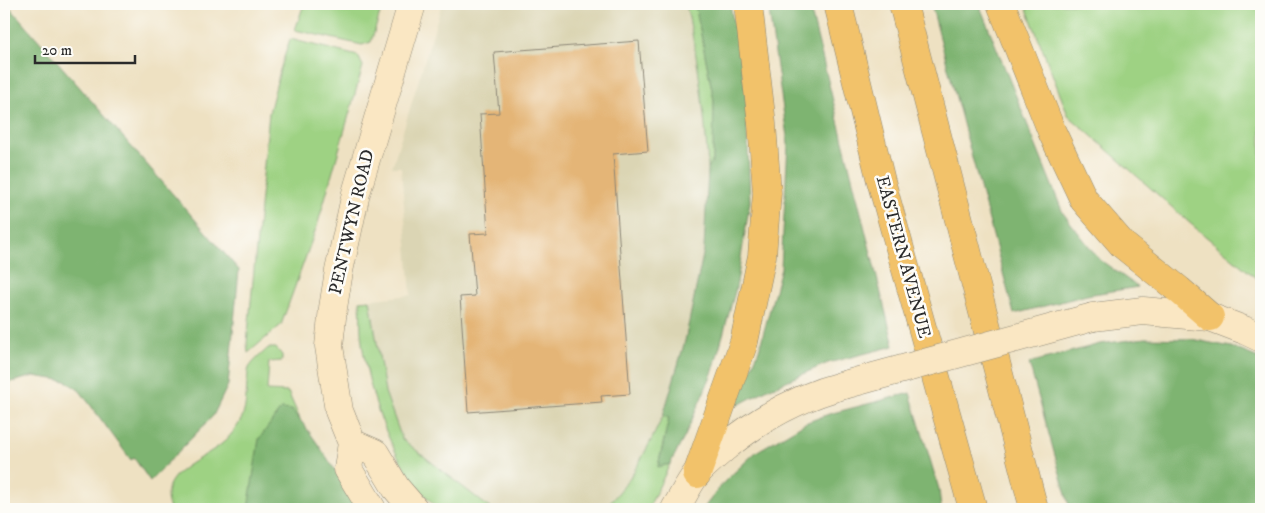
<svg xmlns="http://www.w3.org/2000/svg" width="1265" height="513" font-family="'IM FELL DW Pica',serif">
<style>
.built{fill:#dbd5b4}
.green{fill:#9ed283;stroke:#647e57}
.forest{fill:#7eb471;stroke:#54704e}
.building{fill:#e4b577}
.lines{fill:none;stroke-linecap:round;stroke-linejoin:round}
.secondary-casing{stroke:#8c8676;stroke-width:29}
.highway-casing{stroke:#8c8676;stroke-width:29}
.secondary{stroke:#fae7c3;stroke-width:28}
.highway{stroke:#f2c26a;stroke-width:28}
.secondary-bridge-casing{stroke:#8c8676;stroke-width:29;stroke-linecap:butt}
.secondary-bridge{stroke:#fae7c3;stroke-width:28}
.labels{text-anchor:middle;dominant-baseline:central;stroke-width:5;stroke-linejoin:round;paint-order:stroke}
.street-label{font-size:18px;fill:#2b2b2b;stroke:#fdfcf7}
</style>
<rect width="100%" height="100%" fill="#fdfcf7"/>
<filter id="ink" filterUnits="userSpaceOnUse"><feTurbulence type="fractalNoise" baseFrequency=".02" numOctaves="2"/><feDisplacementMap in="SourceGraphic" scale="10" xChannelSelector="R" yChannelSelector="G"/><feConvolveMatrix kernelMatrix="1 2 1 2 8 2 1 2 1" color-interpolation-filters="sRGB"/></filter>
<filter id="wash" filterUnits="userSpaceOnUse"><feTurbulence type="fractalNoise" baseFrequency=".0096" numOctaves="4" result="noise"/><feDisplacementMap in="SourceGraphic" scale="20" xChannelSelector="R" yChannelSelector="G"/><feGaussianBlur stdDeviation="1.12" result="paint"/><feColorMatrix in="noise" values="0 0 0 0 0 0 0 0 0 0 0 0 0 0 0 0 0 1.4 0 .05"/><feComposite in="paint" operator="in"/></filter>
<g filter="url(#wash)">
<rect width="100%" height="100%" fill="#eee1c2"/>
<path class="built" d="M442,4H686L694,39L703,102L707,159L704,250L685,341L663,416L669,418L630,509H459L401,442L383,392L367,300L411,295L401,167H392Z"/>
<path class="green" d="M304,4H383L371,42L362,45L295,30Z
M686,4H695L714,100L713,160L708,168C705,112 698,58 686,4Z
M1025,4H1261V282L1192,225L1068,115Z
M290,39L358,56L363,66L318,223L281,325L248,353L247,343L269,113L280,70Z
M370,300L385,392L402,439L491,509H439C394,471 370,399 362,343C360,329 361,315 360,301Z
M268,348H276L282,355V361L269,362L267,391L288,392L300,419L292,410L248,509H170C154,471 207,460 227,439C246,418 245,411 247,383C248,379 247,372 249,368C253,361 262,354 268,348Z
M663,416L669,418L658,466L670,464L648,509H601C627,492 649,445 663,416Z"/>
<path class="forest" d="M4,4H7L239,270L228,385L213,416L150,481L134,458L131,460L80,391L66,381L34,376L4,384Z
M695,4H730L746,92L750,202L736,288L713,371L685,436L670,464L658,467L669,418L663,416L685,341L704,250L708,168L713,160L714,100Z
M768,4H809L894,346L828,363L768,389L736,406L759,350L781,268L788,144Z
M931,4H979L1063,213L1099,259L1138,287L1087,295L1014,314Z
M1145,338L1191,339L1231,347L1261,359V509H1070L1029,363L1100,344Z
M910,393L939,489L941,509H703L724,482L756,452L805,423L829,414Z
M281,409L292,410C318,441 338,474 358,509H248L259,439Z"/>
<g id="blocks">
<path class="building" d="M639,41L648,151L613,154L630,394L601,396L602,402L468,412L460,297L475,296L470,234L488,233L480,114L499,113L494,52Z"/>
</g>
</g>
<g filter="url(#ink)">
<use href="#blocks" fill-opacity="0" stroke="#8c8676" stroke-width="1"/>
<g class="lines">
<g class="secondary-casing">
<path id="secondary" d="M1093,317L1143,311L1210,317L1244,330L1261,338
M352,443L375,453L396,488L414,509
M372,509L348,469L352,443L339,411L329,346L333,308L339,271L356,193L412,4
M675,509C682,498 689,483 697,473C705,464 714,457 723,449C760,418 798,397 844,385"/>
</g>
<g class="highway-casing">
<path id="highway" d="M838,4L881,181L973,509
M903,4L1034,509
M1001,4L1052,132L1084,200L1123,245L1179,290L1210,317
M697,474L744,342L762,256L767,193L762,124L748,4"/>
</g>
<use href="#secondary" class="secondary"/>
<use href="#highway" class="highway"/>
<g class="secondary-bridge-casing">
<path id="secondary-bridge" d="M844,385L1093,317"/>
</g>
<use href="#secondary-bridge" class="secondary-bridge"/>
</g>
</g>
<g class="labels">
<g class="street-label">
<text transform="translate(352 222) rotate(-77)">PENTWYN ROAD</text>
<text transform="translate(903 257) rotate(75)">EASTERN AVENUE</text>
</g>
</g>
<rect width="1265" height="513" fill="none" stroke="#fdfcf7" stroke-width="20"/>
<path d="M35 55v8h100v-8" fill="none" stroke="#2b2b2b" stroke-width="2.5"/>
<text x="42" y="55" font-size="15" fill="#2b2b2b" stroke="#fdfcf7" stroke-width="4" paint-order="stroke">20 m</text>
</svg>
